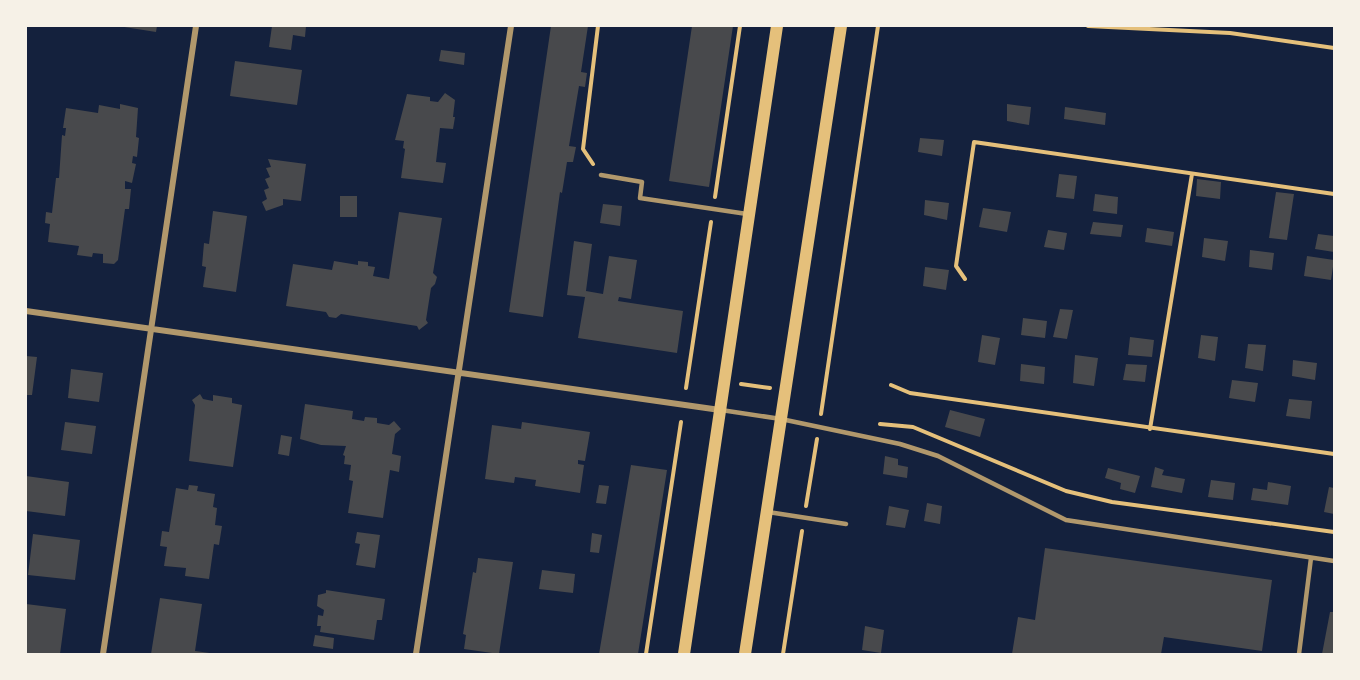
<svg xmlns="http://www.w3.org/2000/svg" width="1360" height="680" font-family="Spectral,serif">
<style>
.building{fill:#48494c}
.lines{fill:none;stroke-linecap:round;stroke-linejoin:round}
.path{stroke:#e5c07b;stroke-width:4}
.service{stroke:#b1986c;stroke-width:4.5}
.minor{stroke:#b1986c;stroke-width:6}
.secondary{stroke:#e5c07b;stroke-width:12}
</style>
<rect width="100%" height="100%" fill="#14213d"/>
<path class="building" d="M118,26H157L156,32Z
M272,26H306L305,37L293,35L291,50L269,47Z
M551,26H588L581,72L587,73L585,87L579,86L569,146L576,147L573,162H567L562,193L560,192L543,317L509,312Z
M692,26H733L709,187L669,181Z
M441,50L465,53L464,65L439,61Z
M235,61L302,70L297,105L230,96Z
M445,93L455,100L453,117H455L453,129L440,128L436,162L446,163L443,183L401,178L405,149L403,148L404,141L395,140L407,94L430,97V101L438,102Z
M120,104L138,108L136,137L139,138L137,157L133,156L132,163L136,164L132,183L125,181V189H131L129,209H125L118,260L114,264L103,263V254L93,253L92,257L77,255L79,246L48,242L50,224L45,223L46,212L52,213L56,178H59L62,135L65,136L66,128H63L66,108L98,113L99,105L120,109Z
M1007,104L1031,107L1029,125L1007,121Z
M1065,107L1106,113L1105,125L1064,119Z
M920,138L944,140L942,156L918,152Z
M268,159L306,164L301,201L283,199V205L266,211L262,202L267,199L264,190L269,188L265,179L270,177L266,168L271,167Z
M1059,174L1077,176L1074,199L1056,197Z
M1197,179L1221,182L1220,199L1196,196Z
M1276,192L1294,194L1287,240L1269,238Z
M1095,194L1118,197L1117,214L1093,211Z
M340,196H357V217H340Z
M925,200L949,203L947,220L924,215Z
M603,204L622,206L620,226L600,223Z
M983,208L1011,212L1007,232L979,227Z
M213,211L247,216L236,292L203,287L206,267L202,266L204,243L209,244Z
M399,212L442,218L433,273L437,277L435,284L431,288L426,320L428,323L419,330L417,326L341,314L336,318L329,317L326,312L286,306L293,264L332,270L334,261L358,265V261L368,262V266L375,267L373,276L389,279Z
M1093,222L1123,225L1121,237L1090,234Z
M1147,228L1174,232L1172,246L1145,242Z
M1048,230L1067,233L1064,250L1044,247Z
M1318,234L1334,236V252L1315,249Z
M1204,238L1228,241L1225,261L1202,257Z
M574,241L592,244L586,291L603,294L609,256L637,260L631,299L619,297L618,301L683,311L677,353L578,338L585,297L567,295Z
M1250,250L1274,253L1272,270L1249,267Z
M1307,256L1334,260L1331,280L1304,276Z
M925,267L949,270L946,290L923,286Z
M1060,309L1073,310L1067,339L1053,337Z
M1023,318L1047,321L1045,338L1021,335Z
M982,335L1000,338L995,365L978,362Z
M1201,335L1218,337L1215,361L1198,358Z
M1130,337L1154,340L1152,357L1128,355Z
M1248,344L1266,345L1263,371L1245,368Z
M1075,355L1098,358L1094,386L1073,383Z
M26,356L37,357L32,395H26Z
M1293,360L1317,363L1315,380L1292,376Z
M1021,364L1045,367L1044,384L1020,381Z
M1126,364L1147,365L1145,382L1123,380Z
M71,369L103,373L99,402L68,398Z
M1232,380L1258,383L1255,402L1229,398Z
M200,394L203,399L213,401V395L232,398V403L242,405L233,467L189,461L195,405L192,400Z
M1289,399L1312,401L1310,419L1286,416Z
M305,404L353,411L352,419L364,421L365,417L377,418V423L389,425L394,421L401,429L395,434L392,454L401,456L399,472L390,470L383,518L348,513L353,481L349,480L351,465L344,464L345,456L343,455L346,446L321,445L300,439Z
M950,410L985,419L980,437L945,427Z
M65,422L96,426L92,454L61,450Z
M522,422L590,432L585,461L578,460V464L584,465L580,493L535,486L536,480L515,477L514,483L485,479L492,425L521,429Z
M281,435L292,437L289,456L278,454Z
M885,456L898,459V465L908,467L907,478L883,474Z
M631,465L667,470L638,654H599Z
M1155,467L1164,470L1162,475L1185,479L1182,493L1151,487Z
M1108,468L1140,476L1135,493L1120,489L1121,483L1105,478Z
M26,476L69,482L65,516L26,511Z
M1211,480L1235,483L1233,500L1208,497Z
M1268,482L1291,486L1288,505L1251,500L1253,488L1267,490Z
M189,485L198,486L197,491L215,494L213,507L217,508L215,525L222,526L219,545L214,544L209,579L185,576L186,568L164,566L167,547L160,546L162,531L169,532L176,488L188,490Z
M599,485L609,486L606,504L596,503Z
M1329,487L1334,488V514L1324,512Z
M927,503L942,506L940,524L924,521Z
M889,506L909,510L905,528L886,525Z
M357,532L380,535L375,568L356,565L360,544L355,543Z
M592,533L602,535L599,553L590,552Z
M33,534L80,540L75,580L28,575Z
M1045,548L1272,580L1262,651L1164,637L1161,654H1012L1018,617L1035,620Z
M478,558L513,562L499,654L464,649L466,635L463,634L473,572L476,573Z
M542,570L575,574L573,593L539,589Z
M326,590L385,599L382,620H377L374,640L320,632L321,626H317L318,615L323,616L324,610L317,606L318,595L326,593Z
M160,598L202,604L195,651L217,654H151Z
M26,604L66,609L60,654H26Z
M1330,612H1334V654H1322Z
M865,626L884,630L881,653L862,650Z
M315,635L334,638L333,649L313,646Z"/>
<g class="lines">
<path class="path" d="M1088,26L1230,33L1334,48
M593,164L583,149L598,26
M715,197L740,26
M965,279L956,266L974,142L1334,194
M741,384L770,388
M891,385L910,393L1334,454
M686,388L711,222
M821,414L878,26
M880,424L913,427L1066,491L1112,502L1334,532
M1150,429L1192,174
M806,506L817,439
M646,654L681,422
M783,654L802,531"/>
<path class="service" d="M601,175L642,182L640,198L747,214
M721,410L781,419L900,444L938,456L1066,520L1334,561
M768,512L846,524
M1299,654L1311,558"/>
<path class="minor" d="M26,311L720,410
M103,654L196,26
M416,654L511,26"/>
<path class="secondary" d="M684,654L777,26
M745,654L841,26"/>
</g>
<rect width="1360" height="680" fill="none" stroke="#f6f1e7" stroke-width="54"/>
</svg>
